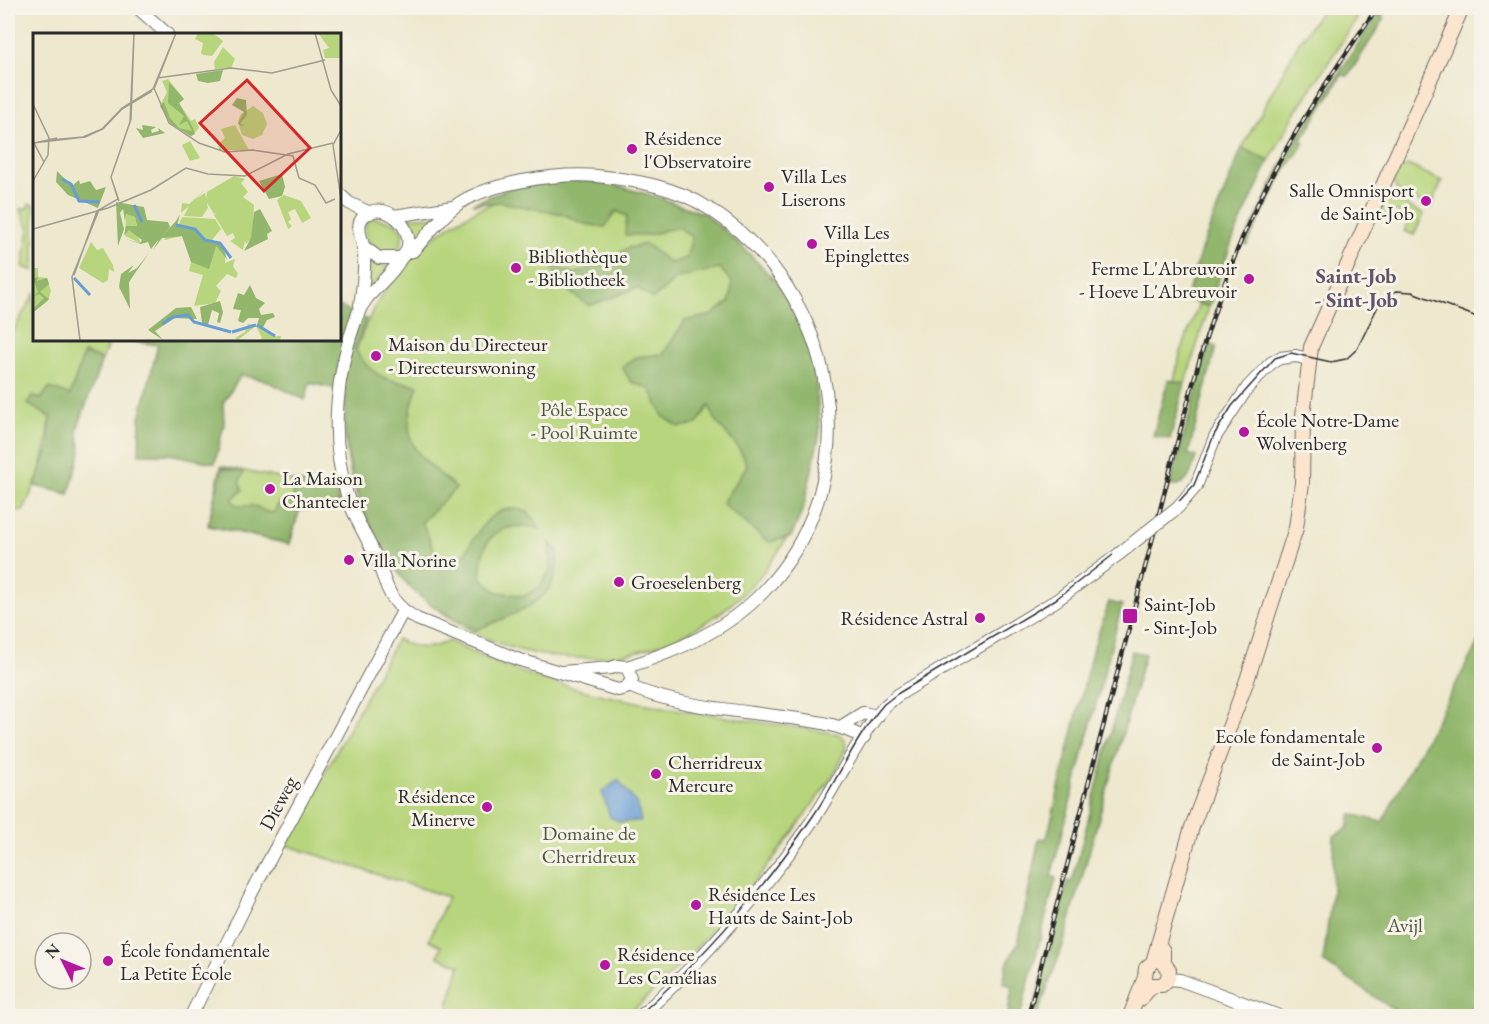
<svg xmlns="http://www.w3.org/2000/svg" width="1489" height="1024" font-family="'EB Garamond',serif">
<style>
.green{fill:#b7d57c;stroke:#718054;stroke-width:1.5}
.forest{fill:#91b66c;stroke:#5e704c;stroke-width:1.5}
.water{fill:#679dd4;stroke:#496480;stroke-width:1.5}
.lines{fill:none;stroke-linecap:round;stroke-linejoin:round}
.tertiary-casing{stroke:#6f6d64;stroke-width:14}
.secondary-casing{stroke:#6f6d64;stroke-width:16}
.tertiary{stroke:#fff;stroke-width:12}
.secondary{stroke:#fbe5cf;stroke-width:14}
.tram{stroke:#2b2b2b;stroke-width:1.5}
.rail-casing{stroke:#2b2b2b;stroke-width:4.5}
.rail{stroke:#f7f3e8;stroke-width:2;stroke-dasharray:7;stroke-linecap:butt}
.tertiary-bridge-casing{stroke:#6f6d64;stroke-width:14;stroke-linecap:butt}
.tertiary-bridge{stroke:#fff;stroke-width:12}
.poi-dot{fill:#b5179e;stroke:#f7f3e8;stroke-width:2}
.labels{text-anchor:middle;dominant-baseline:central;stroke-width:6;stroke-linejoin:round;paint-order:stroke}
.poi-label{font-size:20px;fill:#2b2b2b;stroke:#f7f3e8;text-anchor:start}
.park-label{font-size:20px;fill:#4e563f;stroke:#f7f3e8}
.street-label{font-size:20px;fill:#2b2b2b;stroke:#f7f3e8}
.neighbourhood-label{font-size:21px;font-weight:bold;fill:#62546b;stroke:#f7f3e8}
.inset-river{fill:none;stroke:#679dd4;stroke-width:3}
.inset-road{fill:none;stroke:#a09c8d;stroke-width:1.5}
.view{fill:#d62828;fill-opacity:0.15;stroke:#d62828;stroke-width:3}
.inset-edge{fill:none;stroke:#2b2b2b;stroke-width:3}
</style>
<rect width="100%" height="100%" fill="#f7f3e8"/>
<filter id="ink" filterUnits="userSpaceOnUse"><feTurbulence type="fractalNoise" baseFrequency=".0167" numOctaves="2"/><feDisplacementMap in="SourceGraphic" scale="12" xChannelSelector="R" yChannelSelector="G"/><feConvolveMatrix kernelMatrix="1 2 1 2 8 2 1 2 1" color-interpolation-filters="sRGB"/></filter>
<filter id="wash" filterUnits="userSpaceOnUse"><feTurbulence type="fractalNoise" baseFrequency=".008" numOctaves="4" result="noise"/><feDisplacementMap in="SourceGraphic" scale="24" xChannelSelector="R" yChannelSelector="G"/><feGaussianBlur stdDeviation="1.35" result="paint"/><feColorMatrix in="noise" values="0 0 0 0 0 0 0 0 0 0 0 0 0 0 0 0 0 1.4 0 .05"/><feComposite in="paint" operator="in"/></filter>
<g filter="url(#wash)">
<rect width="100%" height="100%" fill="#eee8ce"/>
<path class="green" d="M1323,8H1364L1296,112L1269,161L1242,148L1299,42Z
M1408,165L1442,181L1431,207L1410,198L1407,206L1424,214L1414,235L1404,231L1410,218L1392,210L1386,222L1377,218L1387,197L1404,204L1407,196L1396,190V185L1392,183L1400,167L1404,168Z
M345 422a236 236 0 1 1 472 0a236 236 0 1 1-472 0Z
M29,204L34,205V271L23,267L29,229L20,209L28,208Z
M437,216L412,247L405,218Z
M373,218L393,222L402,230C403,246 401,251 385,256C373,247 360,238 367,221Z
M369,262L389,267L369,290Z
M34,294V339H110L102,360L84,353L70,395L41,399L32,396L28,404L50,416C48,451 38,480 23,511L8,509V340Z
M1199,303L1209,307L1185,383L1174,381L1180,355Z
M221,466L335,490L340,503L299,511L290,544L208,526Z
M397,639C415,650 429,650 449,641C560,701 715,714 839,734L846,740L847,747C839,770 820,794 806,814C754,889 694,954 627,1016H445L460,965L438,957L441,946L429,940L448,897L286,845Z"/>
<path class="forest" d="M1381,8H1388L1381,17L1384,19L1348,76L1342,75L1301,141L1304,143L1282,176L1247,245L1244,243L1287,154Z
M1242,148L1269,161L1232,241L1209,307L1186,299L1202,247Z
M565,180L603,182L654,196L705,214L743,247L779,285L805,333L816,381L820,432L804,506L791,537L768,542L722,503L747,466C739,438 717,433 709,405L697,424L679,427L663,416L650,389L631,382L622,367L636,357L663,354L685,321L712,315L730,301L732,283L720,268L677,278L653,299L637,288L589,306L571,293L548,264L575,274L605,263L628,248L646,244L670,263L686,258L692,238L679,227L647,235H625L627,216L616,211L605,227L584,224L563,214L500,202L472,204L510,188Z
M339,306L366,319L355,349C371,377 387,381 418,385C397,445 414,451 456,488L422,522L441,567L459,563C471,545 485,511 509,509C515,508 523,511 528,512L540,528C499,521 479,536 481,578L497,592L524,596L539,588L551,569L550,543L558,551C557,560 558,571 554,579C544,607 500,619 476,630C454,617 426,605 410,587C363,534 339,461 346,391L310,383L305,400L267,381L241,375L223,403L224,424L215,463L169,454H139L140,418L158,345L120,339H339Z
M1209,344L1216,347L1188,454L1196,457C1190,474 1189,486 1170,486Z
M84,353L102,360L77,430L81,451L69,494L35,486L49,445L50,417L28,404L32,396L41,399L49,388L70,395Z
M1168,380L1185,383L1170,439L1153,436Z
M222,468L244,472L239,483L243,490L232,499L234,503C241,508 246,505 254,506C262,508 264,514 273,513L281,501L294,500L292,482L335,490L339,503L299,511L289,544L208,525Z
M1109,602L1122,605L1051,876L1056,878L1020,1016H1008L1012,986L1003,983L1007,964L1019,940L1039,838L1045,839L1048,834L1091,655Z
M1481,637V1016H1403L1323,962L1332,892L1334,836L1348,828L1351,814L1382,822Z
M1132,651L1145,654L1063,945L1037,1016H1032L1067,881L1072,882Z"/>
<path class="water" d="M618,780L637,804L641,821L620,822L610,817L602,792Z"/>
</g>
<g filter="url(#ink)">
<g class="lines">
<g class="tertiary-casing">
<path id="tertiary" d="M138,8L167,34
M339,194L349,203L370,213
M394,216L453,207
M405,253L413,251C426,237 439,219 454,207C486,182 558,173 597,176C635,180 676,187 708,208C838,291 873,476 764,591C727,630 677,651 627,667L617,666L611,668L562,672
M401,258C390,280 365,292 357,316C336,373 329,436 347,495C353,515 365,534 374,553C388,584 385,601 417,619L517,659L618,690L626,688L632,680L627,667
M360,305C363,287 365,268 364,250C363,241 357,232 360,222C361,220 363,216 365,215C388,197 424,237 401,258H379L364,247
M1178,507L1196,486L1215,437L1248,387L1271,363L1280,358L1296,356L1308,359
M629,686C673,706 735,710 784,717C816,722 834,722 864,738
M842,726L863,713L878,716
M1168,979L1180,980L1279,1016
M191,1016L250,896L403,611
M641,1016C705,957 762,893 812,821C836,786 859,736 885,706L898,695L1057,600L1119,554"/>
</g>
<g class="secondary-casing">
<path id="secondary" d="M1139,1000L1153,985H1162L1168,979L1169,970L1163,962V951L1158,943
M1130,1016L1145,977L1146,968L1153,962L1192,827L1247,680L1296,528L1302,483L1303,416L1311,347L1462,8"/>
</g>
<use href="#tertiary" class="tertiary"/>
<use href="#secondary" class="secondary"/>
<path class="tram" d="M638,1016C704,957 763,890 813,816C837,781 856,736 884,704L897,694L1056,599L1171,510L1194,485L1214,435L1232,406L1275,358L1291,353L1331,362L1346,359L1357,349L1381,300L1396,291L1412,292L1482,319"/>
<g class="rail-casing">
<path id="rail" d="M1028,1016C1069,858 1110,699 1152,541C1182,426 1207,308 1259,201C1292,132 1334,70 1377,8"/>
</g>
<use href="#rail" class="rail"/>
<g class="tertiary-bridge-casing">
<path id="tertiary-bridge" d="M1119,554L1178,507"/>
</g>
<use href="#tertiary-bridge" class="tertiary-bridge"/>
</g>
</g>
<g class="poi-dot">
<circle cx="632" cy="149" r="6"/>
<circle cx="769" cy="187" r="6"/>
<circle cx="1426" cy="201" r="6"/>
<circle cx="812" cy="244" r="6"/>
<circle cx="516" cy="268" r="6"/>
<circle cx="1249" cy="279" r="6"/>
<circle cx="376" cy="356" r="6"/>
<circle cx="1244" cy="432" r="6"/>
<circle cx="270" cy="489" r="6"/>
<circle cx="349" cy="560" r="6"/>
<circle cx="619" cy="582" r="6"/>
<rect x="1122" y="608" width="16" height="16" rx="3"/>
<circle cx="980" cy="618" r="6"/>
<circle cx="1377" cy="748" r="6"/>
<circle cx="656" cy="774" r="6"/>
<circle cx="487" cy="807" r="6"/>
<circle cx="696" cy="905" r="6"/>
<circle cx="108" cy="961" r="6"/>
<circle cx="605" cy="965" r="6"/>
</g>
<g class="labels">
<g class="poi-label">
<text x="644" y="138">Résidence<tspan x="644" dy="23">l'Observatoire</tspan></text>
<text x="781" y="176">Villa Les<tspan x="781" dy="23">Liserons</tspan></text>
<text x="1414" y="190" text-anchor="end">Salle Omnisport<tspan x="1414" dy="23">de Saint-Job</tspan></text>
<text x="824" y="232">Villa Les<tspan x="824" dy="23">Epinglettes</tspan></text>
<text x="528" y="256">Bibliothèque<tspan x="528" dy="23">- Bibliotheek</tspan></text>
<text x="1237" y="268" text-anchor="end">Ferme L'Abreuvoir<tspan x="1237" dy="23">- Hoeve L'Abreuvoir</tspan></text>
<text x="388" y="344">Maison du Directeur<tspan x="388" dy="23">- Directeurswoning</tspan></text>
<text x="1256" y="420">École Notre-Dame<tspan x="1256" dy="23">Wolvenberg</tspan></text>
<text x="282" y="478">La Maison<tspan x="282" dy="23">Chantecler</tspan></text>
<text x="361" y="560">Villa Norine</text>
<text x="631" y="582">Groeselenberg</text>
<text x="1144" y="604">Saint-Job<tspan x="1144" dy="23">- Sint-Job</tspan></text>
<text x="968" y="618" text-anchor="end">Résidence Astral</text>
<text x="1365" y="736" text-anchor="end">Ecole fondamentale<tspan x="1365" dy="23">de Saint-Job</tspan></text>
<text x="668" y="762">Cherridreux<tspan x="668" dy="23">Mercure</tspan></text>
<text x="475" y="796" text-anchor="end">Résidence<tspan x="475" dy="23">Minerve</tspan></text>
<text x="708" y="894">Résidence Les<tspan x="708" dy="23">Hauts de Saint-Job</tspan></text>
<text x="120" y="950">École fondamentale<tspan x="120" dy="23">La Petite École</tspan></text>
<text x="617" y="954">Résidence<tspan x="617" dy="23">Les Camélias</tspan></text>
</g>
<g class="park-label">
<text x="584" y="409">Pôle Espace<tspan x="584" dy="23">- Pool Ruimte</tspan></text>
<text x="589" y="833">Domaine de<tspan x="589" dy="23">Cherridreux</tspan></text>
<text x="1405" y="925">Avijl</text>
</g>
<g class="street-label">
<text transform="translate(278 803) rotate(-62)">Dieweg</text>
</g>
<g class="neighbourhood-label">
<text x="1356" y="275">Saint-Job<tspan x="1356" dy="24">- Sint-Job</tspan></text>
</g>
</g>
<g transform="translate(33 33)">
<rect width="308" height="308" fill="#eee8ce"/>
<path d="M165,0H180L190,8L179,23L171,22L168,21L170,10L162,6ZM285,0H307V25H292L290,17L296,15ZM190,14L202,26L198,35L182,36L181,29ZM135,46L151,66L146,70L158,88L162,86L166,95L158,104L137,90L127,73L134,59L129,48ZM220,73L230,80L234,91L229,102L220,106L209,102L205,90L207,82ZM202,92L216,117H186L185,111L192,105L188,96ZM157,108L167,125L157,128L149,112ZM201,143L212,146L208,150L215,159L210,164L221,172L219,205L213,211L212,207L210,217L197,208L202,205L200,200L194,203L181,182L184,180L181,181L173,168L174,159ZM172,157L163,166L172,160L175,175L169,184L151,183L156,173L148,180L149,170L156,171ZM251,162L268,168L278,185L269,190L262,176L255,179L258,186L255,189L259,193L255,196L244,167ZM93,181L102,184L107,210L92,203ZM149,184L182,186L188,196L179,207L193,216L192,230L202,226L200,233L205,241L203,245L194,241L183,253L188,258L182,270L161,273L170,242L156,238L159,225L149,203L132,207L131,203L144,195ZM58,209L64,217L70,215L80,232L81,239L76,236L75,247L70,250L46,235ZM0,235H5V244L14,245L18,258L15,268L2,278ZM215,291L223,292L241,303H248L247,307H226L229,305L223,293L205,307L202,305L212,299Z" fill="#b7d57c"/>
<path d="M190,37L187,48L175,50L165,48L163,41ZM136,49L151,66L146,70L160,95L162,101L158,103L138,91L127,73L131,69L137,85L146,95L159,98L154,88L146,92L151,83L135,70ZM204,65L213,67L214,82L207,91L212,92L208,93L211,97L205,90L211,79L199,72ZM109,92L123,94L118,97L119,100L126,98L125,95L132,100L110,105L103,95L110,97ZM24,138L39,153L46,147L47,151L57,148L63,157L73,154L65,175L35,162L23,149ZM249,141L252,154L249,163L236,166L226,148ZM83,169L111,174L114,187L135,189L137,194L128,204L143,188L147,181L144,193L161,195L173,208L188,210L194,226L183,213L176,236L158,229L149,203L129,205L120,217L126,206L118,216L115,209L108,211L93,206L107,210L109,207L96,197L91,202L93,193H104L102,184L93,181L92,188L90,176L87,180L91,196L85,213ZM227,176L239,198L234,201L235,206L211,218L218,205L221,179ZM116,220L96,249L97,276L86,254L88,241L101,232L95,240L104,235ZM5,244L4,248L14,245L16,251L7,259L16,266L2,278L0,276L11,265L6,261L0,264L5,259L0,246ZM217,252L223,265L232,270L226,276L228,282L240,280L242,284L234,287L229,296L224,292L226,285H215L210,290L205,288L208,277L200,276L205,260L211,262ZM187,268L190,279L187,290L184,289L186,280L179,277L175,292L169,290L167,274ZM158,274L164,286L142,285L122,298L130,307L115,297L143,275Z" fill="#91b66c"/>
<path class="inset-river" d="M29,146L38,151L46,168L67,169M101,172L109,189M143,192L162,196L172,207L187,210L198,225M41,245L57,262M129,291L140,284L155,282L161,289L198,299M224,292L242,303M199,299L223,292"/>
<path class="inset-road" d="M282,0L298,57L308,73M124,45L198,35L239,40L292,27M121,55L136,90L166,110L192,119L220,117L260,123L266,145L282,152L293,170L302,166M121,56L143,0M0,71L17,107L50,104L69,96L89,75L120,56L143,0M308,97L300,112L308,166M0,110L52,104L70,96L89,76L119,58M11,129L1,110L24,105M0,148L15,122L16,104M86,168L78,144L97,89L101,0M0,196L75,175L118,157L153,135L175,141L212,143L255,121L300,110M41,242L64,178L85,166L78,144L98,86L101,0M47,307L39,244L66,177"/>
<path class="view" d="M214,47L277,115L231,158L167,90Z"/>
<rect width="308" height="308" class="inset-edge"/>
</g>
<rect width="1489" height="1024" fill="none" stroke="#f7f3e8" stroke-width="30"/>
<g transform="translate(63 961) rotate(313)"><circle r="28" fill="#f7f3e8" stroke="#a5a39c" stroke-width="1.5"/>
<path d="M0-4.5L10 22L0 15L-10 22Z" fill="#b5179e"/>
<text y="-9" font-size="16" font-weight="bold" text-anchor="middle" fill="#2b2b2b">N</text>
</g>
</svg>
